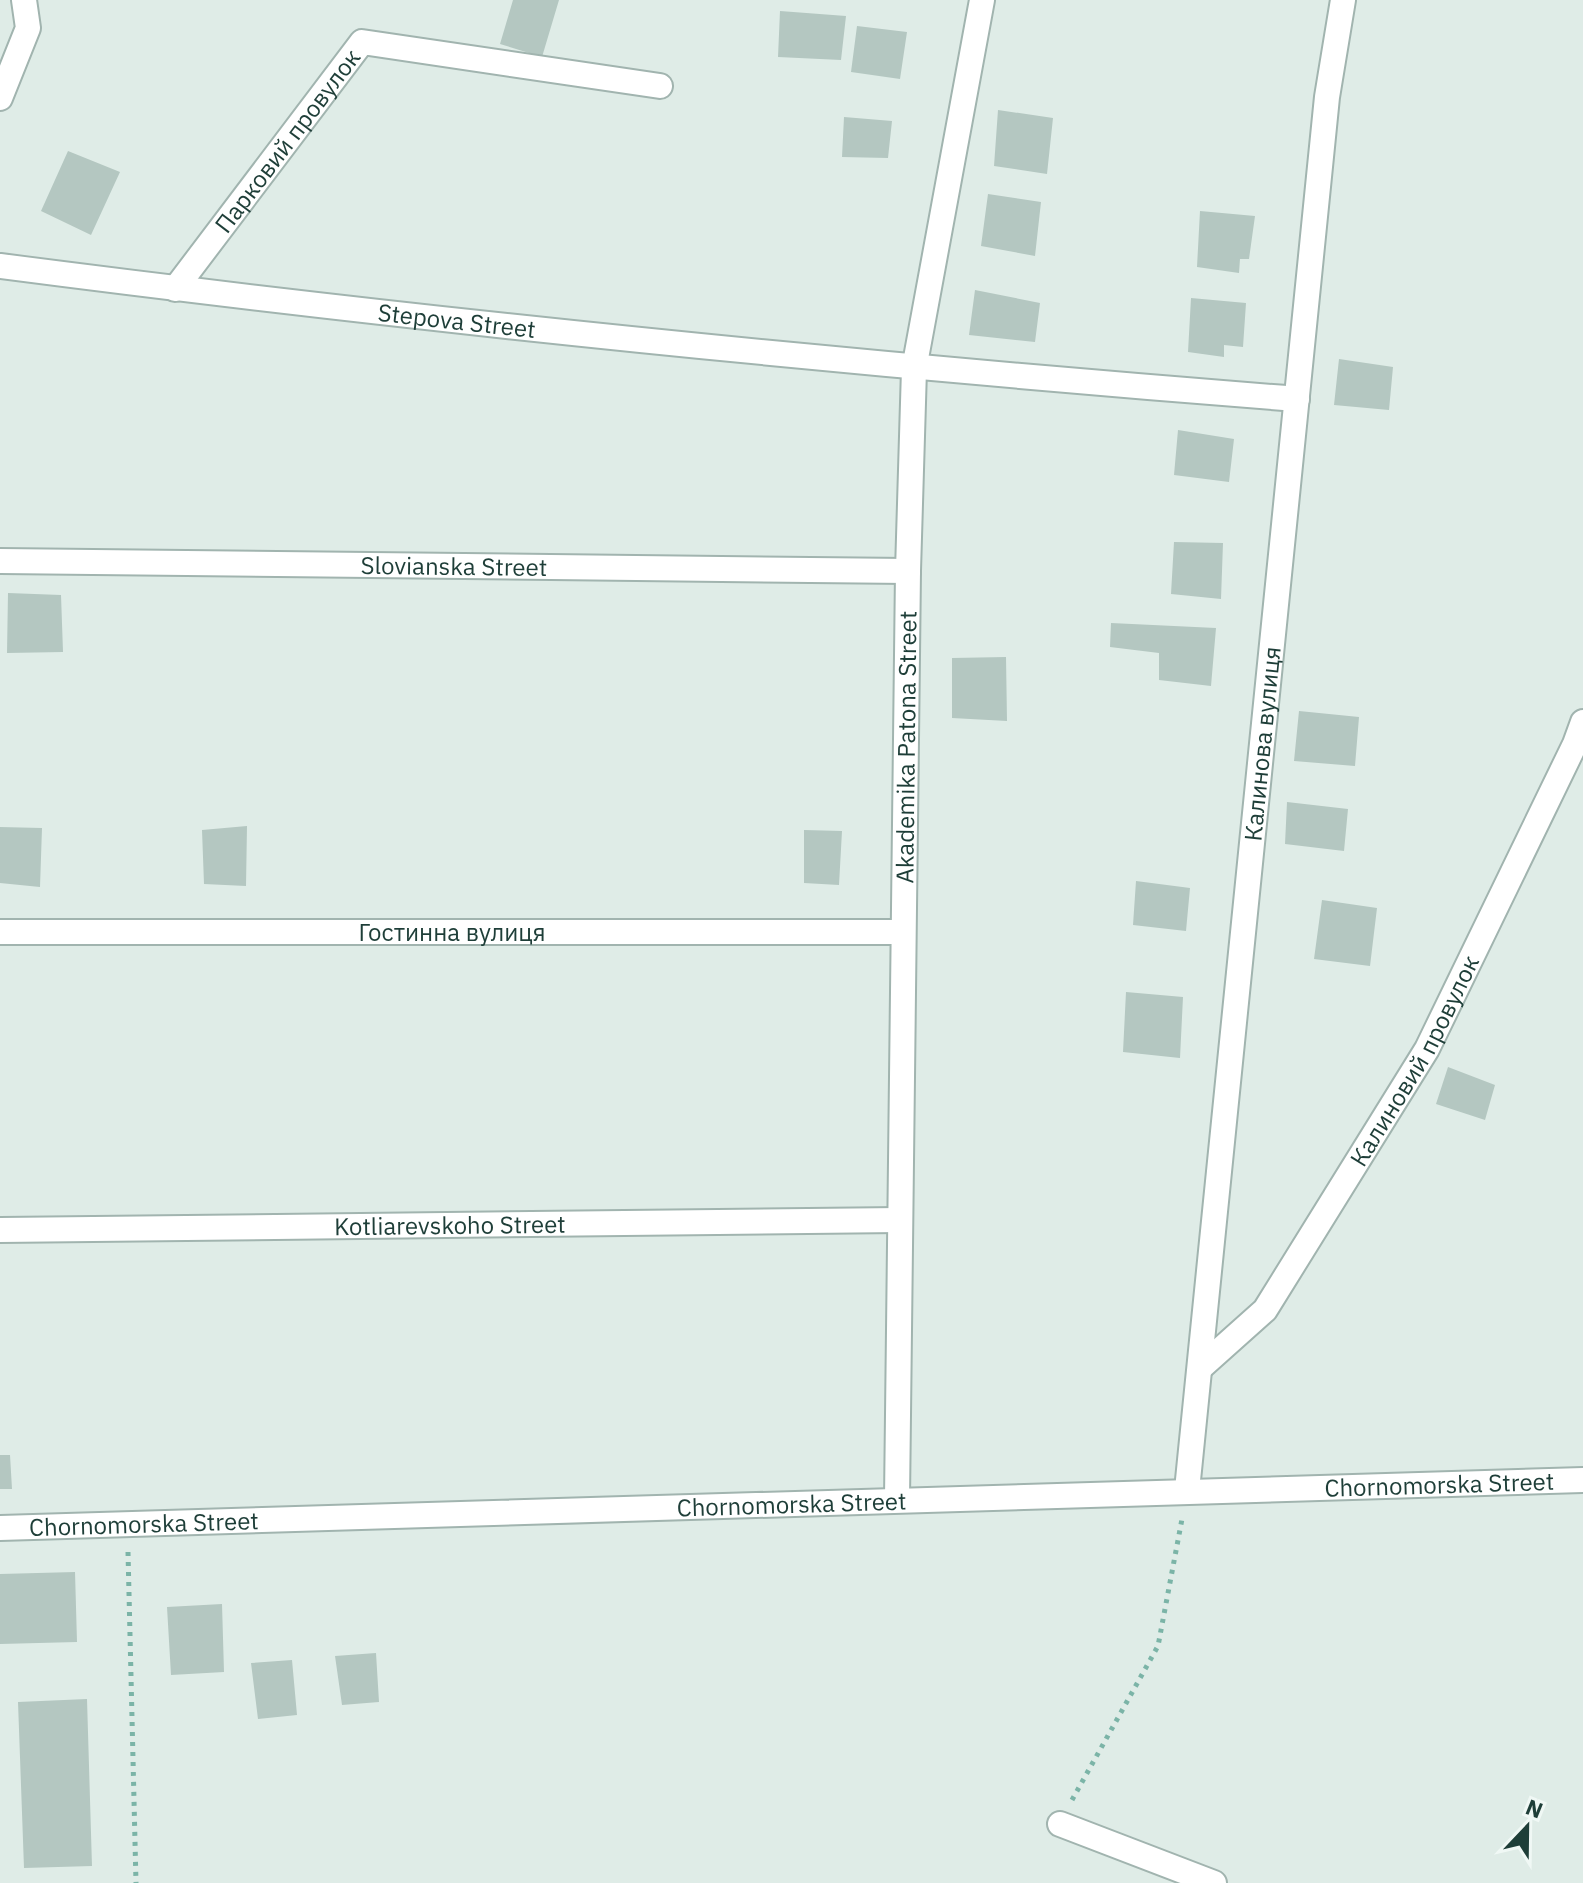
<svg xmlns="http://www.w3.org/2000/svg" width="1583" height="1883" font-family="'IBM Plex Sans',sans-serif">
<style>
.building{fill:#b4c7c1}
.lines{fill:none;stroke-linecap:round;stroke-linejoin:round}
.street-casing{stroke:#a1b4af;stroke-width:28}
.path{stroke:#7bb4a7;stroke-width:5;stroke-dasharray:4 6;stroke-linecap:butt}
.street{stroke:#fff;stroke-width:24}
.labels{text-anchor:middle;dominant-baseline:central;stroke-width:6;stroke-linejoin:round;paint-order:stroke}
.street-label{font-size:24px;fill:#1e3e38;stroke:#f0f8f5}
</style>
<rect width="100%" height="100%" fill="#dfece7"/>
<path class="building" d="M513,0H559L542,57L500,44Z
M780,11L846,16L841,60L778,57Z
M857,26L907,32L900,79L851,72Z
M998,110L1053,118L1047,174L994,166Z
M844,117L892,121L888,158L842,157Z
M68,151L120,172L91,235L41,211Z
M988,194L1041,202L1035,256L981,246Z
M1200,211L1255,216L1249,259H1240L1239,273L1197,267Z
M975,290L1040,303L1035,342L969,335Z
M1191,298L1246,303L1243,347L1224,345V357L1188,352Z
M1339,359L1393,367L1389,410L1334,405Z
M1178,430L1234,439L1229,482L1174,475Z
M1174,542L1223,543L1221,599L1171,594Z
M8,593L61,595L63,652L7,653Z
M1111,623L1216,628L1211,686L1159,680V653L1110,647Z
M1006,657L1007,721L952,718V658Z
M1299,711L1359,717L1355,766L1294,761Z
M1287,802L1348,809L1344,851L1285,844Z
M247,826L246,886L204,884L202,830Z
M0,827L42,828L40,887L0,883Z
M804,830L842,831L839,885L804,883Z
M1136,881L1190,888L1186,931L1133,925Z
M1322,900L1377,908L1370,966L1314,959Z
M1126,992L1183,997L1180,1058L1123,1052Z
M1448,1067L1495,1085L1485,1120L1436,1104Z
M0,1455H10L12,1489H0Z
M75,1572L77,1642L0,1644V1574Z
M222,1604L224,1672L171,1675L167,1607Z
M376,1653L379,1702L342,1705L335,1656Z
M292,1660L297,1715L258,1719L251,1663Z
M87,1699L92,1866L24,1868L18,1702Z"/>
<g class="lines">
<g class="street-casing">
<g id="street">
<path d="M0,98L28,28L24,0"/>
<path id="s1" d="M0,266C431,322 864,365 1297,399"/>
<path id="s2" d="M175,289L362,42L660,86"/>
<path id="s3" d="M0,561L908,571"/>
<path id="s4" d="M0,932H903"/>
<path id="s5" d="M0,1230L900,1220"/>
<path id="s6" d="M1200,1368L1265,1310L1427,1049L1575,744L1583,722"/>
<path id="s7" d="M1187,1490L1327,97L1343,0"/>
<path id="s8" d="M897,1499L908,571L914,369L982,0"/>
<path id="s9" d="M0,1528L1583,1480"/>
<path d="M1060,1824L1214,1883"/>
</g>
</g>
<path class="path" d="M128,1552L136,1883
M1072,1800L1158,1646L1182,1519"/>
<use href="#street" class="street"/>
</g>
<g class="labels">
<g class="street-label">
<text stroke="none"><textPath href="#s2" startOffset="186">Парковий провулок</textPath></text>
<text stroke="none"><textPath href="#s1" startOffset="460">Stepova Street</textPath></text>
<text stroke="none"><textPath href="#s3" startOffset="454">Slovianska Street</textPath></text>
<text stroke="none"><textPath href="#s7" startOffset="750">Калинова вулиця</textPath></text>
<text stroke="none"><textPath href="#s8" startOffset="752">Akademika Patona Street</textPath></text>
<text stroke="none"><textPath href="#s4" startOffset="452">Гостинна вулиця</textPath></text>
<text stroke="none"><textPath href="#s6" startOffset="378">Калиновий провулок</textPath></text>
<text stroke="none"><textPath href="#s5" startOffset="450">Kotliarevskoho Street</textPath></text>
<text stroke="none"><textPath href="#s9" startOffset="1440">Chornomorska Street</textPath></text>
<text stroke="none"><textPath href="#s9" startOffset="792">Chornomorska Street</textPath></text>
<text stroke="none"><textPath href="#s9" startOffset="144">Chornomorska Street</textPath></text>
</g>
</g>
<g transform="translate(1527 1827) rotate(22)" stroke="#f0f8f5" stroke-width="6" paint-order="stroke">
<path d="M0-6L14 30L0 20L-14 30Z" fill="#1e3e38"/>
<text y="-12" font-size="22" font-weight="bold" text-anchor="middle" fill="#1e3e38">N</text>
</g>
</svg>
